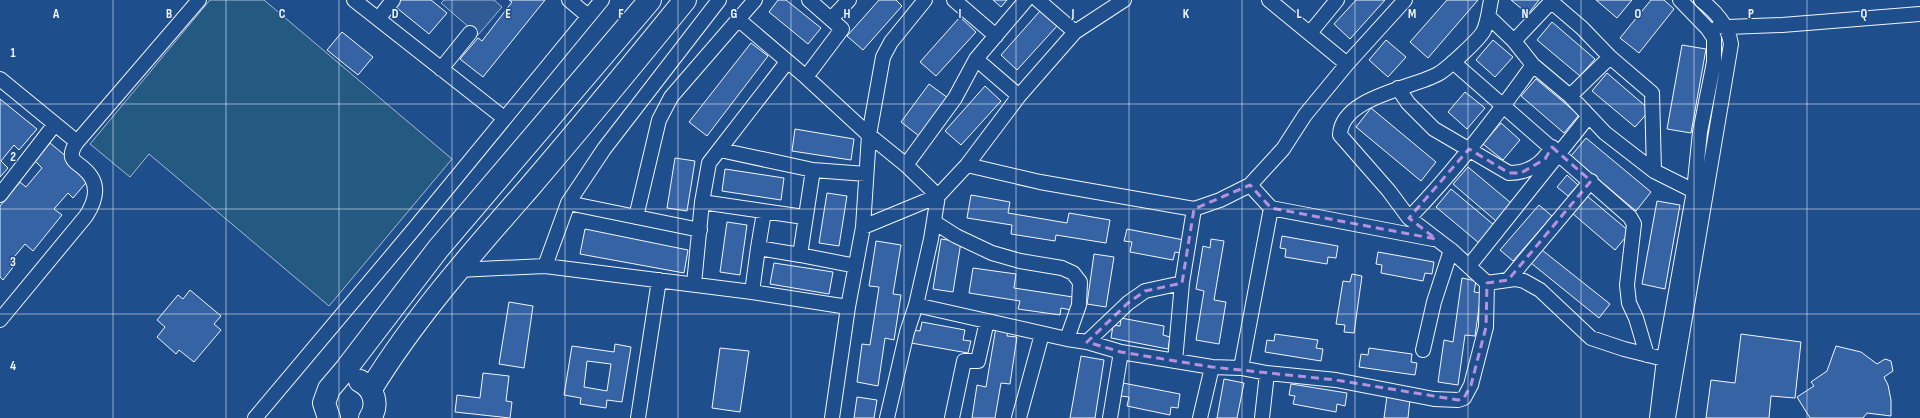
<svg xmlns="http://www.w3.org/2000/svg" width="1920" height="418" font-family="'Sofia Sans Condensed',sans-serif">
<style>
.green{fill:#245a82;stroke:#a8bbd7}
.parking{fill:#305b95;stroke:#a8bbd7}
.building{fill:#3563a3;stroke:#f2f6ff;fill-rule:evenodd}
.lines{fill:none;stroke-linecap:round;stroke-linejoin:round}
.minor-casing{stroke:#f2f6ff;stroke-width:16}
.trunk-casing{stroke:#f2f6ff;stroke-width:24}
.minor{stroke:#1f4e8c;stroke-width:14}
.trunk{stroke:#1f4e8c;stroke-width:22}
.marked{fill:none;stroke:#b691df;stroke-width:3;stroke-dasharray:8 5;stroke-linejoin:round}
.grid{fill:none;stroke:#f2f6ff;stroke-width:1;stroke-opacity:0.55}
.grid-label{font-size:13px;text-anchor:middle;font-weight:bold;fill:#f2f6ff;stroke:#1f4e8c;stroke-width:3;stroke-linejoin:round;paint-order:stroke}
</style>
<rect width="100%" height="100%" fill="#1f4e8c"/>
<path class="green" d="M210,0H264L452,159L329,306L149,154L130,177L90,144Z"/>
<path class="parking" d="M444,0H494L502,7L478,35L441,3Z"/>
<path class="building" d="M396,0H431L447,13L429,34L392,4Z
M509,0H545L483,77L460,59L478,38L482,41L512,2Z
M778,0H786L821,28L808,44L769,12Z
M879,0H896L902,6L863,50L847,36Z
M993,0H1007L1001,7Z
M1356,0H1385L1350,39L1334,24Z
M1447,0H1478L1428,58L1410,42Z
M1511,0H1539L1528,14Z
M1596,0H1632L1617,18Z
M1651,0H1664L1674,9L1639,53L1620,38Z
M1040,11L1057,26L1017,70L1001,55Z
M960,17L976,32L936,76L920,62Z
M1552,22L1595,59L1580,76L1537,40Z
M342,32L373,57L358,75L327,50Z
M1386,40L1406,57L1388,77L1369,60Z
M1493,40L1513,57L1495,77L1476,60Z
M751,43L768,56L707,136L689,122Z
M1682,45L1706,49L1691,133L1667,129Z
M1607,73L1650,110L1635,127L1592,91Z
M1536,79L1579,115L1564,133L1521,96Z
M929,84L948,98L919,136L901,122Z
M985,86L1001,101L961,145L945,131Z
M1465,92L1485,108L1467,129L1448,112Z
M0,99L37,129L19,150L14,145L1,161L8,168L0,177Z
M1371,108L1436,162L1421,181L1356,127Z
M1501,123L1520,140L1503,160L1483,144Z
M795,129L854,139L851,160L792,151Z
M1586,138L1651,192L1636,211L1571,156Z
M50,143L91,177L73,198L68,193L54,209L62,215L33,251L25,244L10,262L14,266L3,280L0,277V206L20,182L26,187L42,168L35,161Z
M675,158L695,161L687,211L667,208Z
M1468,167L1511,203L1496,221L1453,184Z
M725,169L784,178L781,200L722,191Z
M1567,175L1578,185L1568,196L1557,187Z
M1451,189L1494,225L1479,243L1436,207Z
M827,193L847,196L839,246L819,243Z
M971,195L1010,202L1008,213L1067,223L1069,213L1110,220L1106,243L1056,235L1055,241L1011,234L1012,225L967,218Z
M1587,196L1630,232L1615,250L1572,213Z
M1657,201L1680,205L1665,289L1642,284Z
M1539,205L1552,216L1513,261L1500,250Z
M727,222L747,225L740,275L720,272Z
M585,229L688,250L684,273L580,254Z
M1127,229L1184,240L1181,253L1175,252L1173,260L1130,252L1132,242L1124,241Z
M1282,236L1338,246L1336,258L1328,257L1327,264L1285,257L1286,249L1280,248Z
M941,239L961,242L953,292L933,289Z
M1211,239L1224,241L1214,300L1226,302L1219,344L1196,340L1204,291L1196,289L1203,246L1210,248Z
M876,241L901,245L893,294L901,295L894,340L885,338L878,386L857,382L862,344L870,345L879,287L869,286Z
M1542,250L1610,304L1599,318L1531,263Z
M1378,252L1434,262L1432,274L1425,273L1423,281L1381,273L1382,265L1376,264Z
M1094,254L1114,257L1106,307L1087,304Z
M774,263L833,272L829,294L770,284Z
M973,268L1016,274L1014,288L1073,297L1071,310L1061,308L1060,315L1018,309L1020,301L969,293Z
M1352,274L1362,276L1354,333L1344,332L1345,325L1336,324L1343,281L1350,282Z
M1462,278L1476,281L1474,292L1481,293L1475,336L1465,335L1458,385L1438,382L1444,340L1453,342Z
M190,290L221,316L214,324L221,330L194,362L179,350L176,354L157,337L165,327L157,320L178,295L183,299Z
M509,302L533,306L524,368L499,364Z
M1121,318L1164,326L1163,335L1170,337L1168,349L1111,338L1113,325L1120,326Z
M922,322L965,330L963,340L971,341L968,353L911,343L913,330L920,331Z
M996,327L1008,329L1007,336L1017,337L1010,384L1001,383L995,418H972L977,385L986,387Z
M1275,334L1318,340L1316,348L1323,349L1321,361L1265,352L1267,340L1274,341Z
M1741,334L1801,342L1795,398L1771,396L1769,418H1706L1711,380L1735,383Z
M615,344L631,347L622,402L607,400L606,408L580,404L581,398L564,395L572,346L614,352ZM587,361L611,364L607,391L584,387Z
M1836,346L1861,352L1877,364L1885,359L1891,361L1893,371L1884,377L1888,385L1891,400V416L1867,413L1863,418H1810L1797,397L1814,386L1811,382L1827,371Z
M720,348L749,351L740,412L712,408Z
M1369,348L1412,354L1411,362L1417,363L1415,375L1359,367L1361,354L1368,355Z
M1081,356L1104,360L1095,418H1070Z
M483,373L509,376L506,401L512,402L510,418L455,412L457,395L480,398Z
M1224,379L1244,383L1237,418H1217Z
M1123,383L1180,394L1178,408L1171,407L1170,415L1127,406L1129,397L1121,396Z
M1291,384L1347,393L1345,406L1337,404L1336,412L1293,404L1295,396L1289,395Z
M1387,396L1410,399L1408,418H1384Z
M857,397L877,400L874,418H854Z"/>
<g class="lines">
<g class="minor-casing">
<path id="minor" d="M354,0L504,118
M569,0L588,16
M954,0L996,36
M1038,0L1075,32
M1269,0L1347,64
M1491,0C1489,10 1488,21 1484,30C1481,38 1447,69 1438,74C1413,88 1341,97 1340,135L1389,191L1409,218L1451,250L1487,283L1515,279L1524,281L1540,290L1591,338L1624,349L1664,359
M1488,16L1514,41L1533,65L1570,96L1605,133L1654,171L1694,191
M379,18L393,0
M831,19L849,0
M739,20L806,77L869,135L906,165L938,196L931,239L916,305L907,332L887,418
M1719,26L1727,27L1782,25L1920,14
M1310,33L1337,0
M1514,41L1548,5L1554,4L1582,28L1610,57L1652,93L1654,171
M976,59L1019,96
M1453,62L1630,217L1634,224L1627,285L1629,303L1636,318L1647,355
M441,69L470,33
M806,77L842,29L809,0
M0,79L77,142
M1398,88L1408,103L1434,129L1509,173C1529,173 1542,164 1552,147
M1570,96L1610,57
M720,150L813,170L866,174
M906,165L955,98L976,59L1026,0
M967,165L1040,182L1194,209L1220,200L1250,185L1283,149L1305,115L1347,64L1405,0
M1250,185L1271,208L1433,239
M0,195L55,124
M702,202L804,217
M568,203L604,149L719,0
M636,217L659,120L671,97L755,0
M1409,218C1455,171 1495,118 1533,65
M934,222L956,236L992,253L1020,261L1062,268L1073,273L1080,282L1079,305L1067,339
M863,227L938,196L967,165L1019,96L1075,32L1124,0
M758,248L764,212
M800,255L856,266
M545,266L568,203L700,230
M1469,266L1588,117
M458,270L545,266L752,292L848,307
M1508,280L1591,181
M694,284L702,202L709,163L787,62
M752,292L758,248L800,255L813,170
M916,305L1067,339L1087,342L1121,352L1212,367L1241,368L1267,373L1336,380L1434,399L1458,400L1464,398L1471,385L1486,327L1487,283
M0,320L86,216C97,199 100,182 83,168C79,164 74,163 72,157C71,151 74,146 77,142L199,0
M1087,342L1128,303L1145,291L1182,283
M1423,350L1434,302L1451,250
M1175,361L1182,283L1194,209
M1241,368L1271,208
M255,418L414,229L602,0
M638,418L659,280
M832,418L848,307L863,227L869,135L883,57L891,42L925,0
M952,418L964,361H978L987,321
M1019,418L1042,334
M1110,418L1121,352
M1200,418L1212,367
M1262,418L1267,373
M1657,418L1664,359L1694,191L1700,132L1714,62V38L1708,29L1680,0
M1668,418L1731,44C1728,25 1716,12 1701,0"/>
</g>
<g class="trunk-casing">
<path id="trunk" d="M360,381C374,388 379,405 370,418
M371,389C415,317 472,253 528,189C581,127 633,64 685,0
M329,418L324,403L329,389L346,369L438,249L650,0"/>
</g>
<use href="#minor" class="minor"/>
<use href="#trunk" class="trunk"/>
</g>
<path class="marked" d="M1552,147L1591,181L1508,280L1487,283L1486,327L1471,385L1464,398L1458,400L1336,380L1212,367L1121,352L1087,342L1128,303L1145,291L1182,283L1194,209L1250,185L1271,208L1436,239L1409,218L1469,149L1509,173H1521L1545,159Z"/>
<path class="grid" d="M113,0V418M226,0V418M339,0V418M452,0V418M565,0V418M678,0V418M791,0V418M904,0V418M1016,0V418M1129,0V418M1242,0V418M1355,0V418M1468,0V418M1581,0V418M1694,0V418M1807,0V418M0,104H1920M0,209H1920M0,314H1920"/>
<g class="grid-label">
<text x="56" y="18">A</text>
<text x="169" y="18">B</text>
<text x="282" y="18">C</text>
<text x="395" y="18">D</text>
<text x="508" y="18">E</text>
<text x="621" y="18">F</text>
<text x="734" y="18">G</text>
<text x="847" y="18">H</text>
<text x="960" y="18">I</text>
<text x="1073" y="18">J</text>
<text x="1186" y="18">K</text>
<text x="1299" y="18">L</text>
<text x="1412" y="18">M</text>
<text x="1525" y="18">N</text>
<text x="1638" y="18">O</text>
<text x="1751" y="18">P</text>
<text x="1864" y="18">Q</text>
<text x="13" y="57">1</text>
<text x="13" y="161">2</text>
<text x="13" y="266">3</text>
<text x="13" y="370">4</text>
</g>
</svg>
